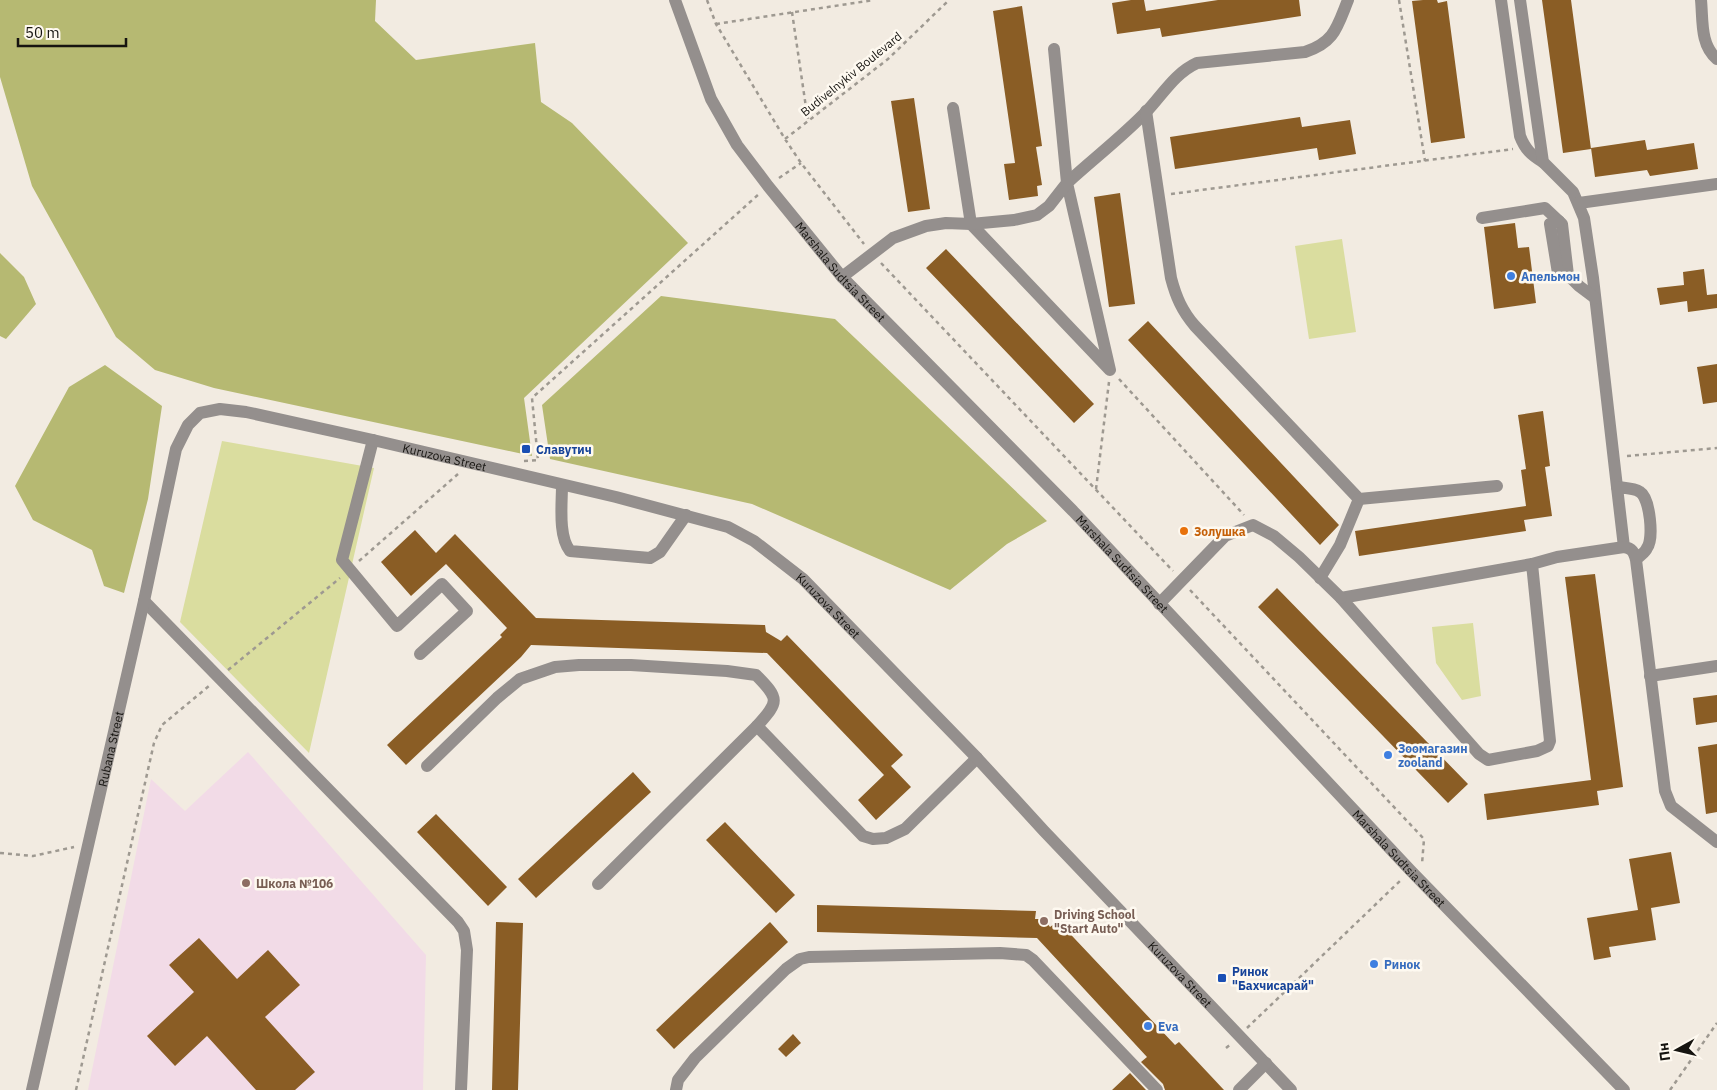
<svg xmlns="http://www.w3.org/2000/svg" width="1717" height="1090" font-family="'IBM Plex Sans',sans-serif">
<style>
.education{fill:#f2dbe7}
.green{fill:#dadd9f}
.forest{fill:#b6b972}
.building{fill:#8a5d25}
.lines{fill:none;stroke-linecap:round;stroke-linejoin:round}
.path{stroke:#9e9991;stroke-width:2.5;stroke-dasharray:4 4;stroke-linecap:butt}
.minor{stroke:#948f8d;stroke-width:12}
.shop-dot{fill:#3f7fe0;stroke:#fef9f0;stroke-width:2}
.transit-dot{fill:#1a4fb4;stroke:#fef9f0;stroke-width:2}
.food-dot{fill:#e8710a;stroke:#fef9f0;stroke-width:2}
.education-dot{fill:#8d6e63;stroke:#fef9f0;stroke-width:2}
.labels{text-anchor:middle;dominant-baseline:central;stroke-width:5;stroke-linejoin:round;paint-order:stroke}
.street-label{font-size:12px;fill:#161410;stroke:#fef9f0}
.shop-label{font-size:12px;font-weight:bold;fill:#366cbe;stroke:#fef9f0;text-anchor:start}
.transit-label{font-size:12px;font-weight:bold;fill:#164399;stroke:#fef9f0;text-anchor:start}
.food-label{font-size:12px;font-weight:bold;fill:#c56008;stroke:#fef9f0;text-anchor:start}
.education-label{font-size:12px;font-weight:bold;fill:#785e54;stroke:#fef9f0;text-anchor:start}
</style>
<rect width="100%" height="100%" fill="#f2ebe1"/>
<path class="education" d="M248,752L426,955L423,1090H88L151,779L185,811Z"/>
<path class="green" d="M1342,239L1356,332L1309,339L1295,246Z
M222,441L374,468L309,753L180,622Z
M1473,623L1481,696L1462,700L1436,663L1432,627Z"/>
<path class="forest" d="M0,0H376L375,21L416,60L535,43L541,102L572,123L688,243L524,398L532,456L214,388L155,370L116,337L32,186L0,77Z
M0,253L24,277L36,304L6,339L0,336Z
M661,296L835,319L1047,521L1007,544L950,590L752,504L550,459L542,405Z
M105,365L162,406L148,499L124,593L104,586L92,550L33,520L15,486L69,387Z"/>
<path class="building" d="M1131,0H1144L1146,11L1218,0H1299L1301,16L1162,37L1160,28L1117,34L1112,3Z
M1423,0H1437L1438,3L1447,1L1465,138L1431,143L1412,1Z
M1542,0H1571L1591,149L1563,153Z
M1022,6L1042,146L1036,147L1042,185L1037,186L1038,196L1009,200L1004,164L1015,163L993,11Z
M914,98L930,209L908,212L891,101Z
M1300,117L1302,127L1350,120L1356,154L1319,160L1317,148L1175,169L1170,137Z
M1645,140L1647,150L1694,143L1698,169L1650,176L1647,170L1595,177L1591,148Z
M1120,193L1135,304L1109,307L1094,197Z
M1515,223L1518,248L1529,247L1536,303L1494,309L1484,227Z
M946,249L1094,404L1074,423L926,268Z
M1704,269L1707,295L1717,294V308L1688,312L1687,301L1660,305L1657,288L1684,285L1683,272Z
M1148,321L1339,525L1320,545L1128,340Z
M1717,364V402L1703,404L1697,367Z
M1543,411L1550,466L1545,467L1552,516L1524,520L1526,531L1359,556L1355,531L1526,506L1521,470L1526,469L1518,415Z
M415,530L436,553L455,534L536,618L765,625L766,632L781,641L787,635L903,755L891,766L911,787L876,820L858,800L884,775L767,653L531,645L521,657L406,765L387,745L502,637L500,635L507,628L446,564L411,596L381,562Z
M1595,574L1623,787L1597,791L1599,805L1487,820L1484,794L1591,780L1565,577Z
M1277,588L1468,784L1448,803L1258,607Z
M1717,695V722L1696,725L1693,698Z
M1717,744V812L1706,814L1698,747Z
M633,772L651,792L536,898L518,879Z
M436,814L507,887L488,906L417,832Z
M725,822L795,895L776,913L706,840Z
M1671,852L1680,903L1651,908L1656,940L1609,947L1611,957L1594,960L1587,918L1638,910L1629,859Z
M817,905L1036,911L1035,919H1044L1050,927L1058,921L1175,1045L1179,1042L1224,1090H1165L1163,1084L1141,1062L1147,1057L1037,938L817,932Z
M496,922L523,923L518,1090H492Z
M770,922L788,942L674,1049L656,1030Z
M199,938L237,979L268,950L300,985L265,1017L315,1072L295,1090H256L207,1036L175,1066L147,1036L194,992L169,965Z
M793,1034L801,1043L786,1057L778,1049Z
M1130,1073L1146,1090H1112Z"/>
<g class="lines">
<path class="path" d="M707,0L716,24L785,139L801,163L864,244
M1399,0L1425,161
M792,12L808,121
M716,24L874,0
M785,139L888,59L949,0
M779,178L801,163
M1171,194L1513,149
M881,263L1173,571
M1119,379L1244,515
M1627,456L1717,448
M524,461L538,460L532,398L759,194
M1096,489L1109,382
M359,561L458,474
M1190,590L1424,839L1422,864
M228,670L340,578
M0,853L33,856L74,847
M1247,1028L1402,879
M1226,1048L1231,1044
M76,1090L154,743L162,725L209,686
M1670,1090L1717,1023"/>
<g class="minor">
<path id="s1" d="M675,0L711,99L737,145L768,186L842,277L1073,511L1411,871L1624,1090"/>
<path d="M1501,0L1520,136C1525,149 1531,155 1543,162"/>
<path d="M1520,0L1543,162L1573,192L1584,218L1593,278L1617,487"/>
<path d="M1701,0C1703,20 1700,45 1717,59"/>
<path d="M953,108L971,224L1110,370L1067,183C1093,159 1122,137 1147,111C1163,94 1175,73 1197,63L1305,52C1335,42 1337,27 1348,0"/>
<path d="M1146,111L1171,278C1176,297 1182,311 1195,326L1359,499L1497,486"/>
<path d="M1579,203L1717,184"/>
<path d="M1482,218L1545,208L1562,224L1568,275L1579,286L1595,298"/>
<path d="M1559,221L1550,224L1558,273L1568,275"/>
<path d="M842,277L893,238L926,226L946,223L971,224L1014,220L1037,215L1049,206L1067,183L1054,49"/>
<path d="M373,440L342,560L397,626L442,584L467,611L420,654"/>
<path d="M562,485C562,504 558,536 570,551L650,558L660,552L686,515"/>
<path d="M1636,560C1639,556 1645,553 1647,548C1654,539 1650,498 1640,492C1634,488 1624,488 1617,487L1624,547C1632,548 1634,552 1636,560L1665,791L1671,806L1717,842"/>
<path d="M1532,564L1550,741L1548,746L1537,751L1488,760L1479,754L1341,598L1532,564L1557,557L1624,547"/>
<path d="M1320,578L1340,545L1359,499"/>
<path d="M144,601L458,922L464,931L467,950L461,1090"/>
<path d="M1159,604L1225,536L1253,525L1274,536L1299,557L1341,598"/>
<path d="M1650,676L1717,666"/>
<path d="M427,766L497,698L520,679L555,667L579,665H631L727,671L756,675C781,700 778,702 757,726L863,836L873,839L886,838L905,829L977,758"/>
<path d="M598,884L757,726"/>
<path id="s2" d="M32,1090L144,601L176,449L188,425L200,413L220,409L246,412L373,440L616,497L728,527L754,541L803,579L977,758L1044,831L1291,1090"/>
<path d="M676,1090L678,1080L695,1058L786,969L800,959L809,957L1000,953L1026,955L1033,960L1157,1090"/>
<path d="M1239,1090L1266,1063"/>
</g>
</g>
<g class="shop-dot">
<circle cx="1511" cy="276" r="5"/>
<circle cx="1388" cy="755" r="5"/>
<circle cx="1374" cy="964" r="5"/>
<circle cx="1148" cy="1026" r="5"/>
</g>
<g class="transit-dot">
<rect x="521" y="444" width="10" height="10" rx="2.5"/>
<rect x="1217" y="973" width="10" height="10" rx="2.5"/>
</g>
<circle class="food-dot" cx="1184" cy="531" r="5"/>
<g class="education-dot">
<circle cx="246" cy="883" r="5"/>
<circle cx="1044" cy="921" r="5"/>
</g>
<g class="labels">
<g class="street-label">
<text transform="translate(851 74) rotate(-39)">Budivelnykiv Boulevard</text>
<text stroke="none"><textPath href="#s1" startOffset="322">Marshala Sudtsia Street</textPath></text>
<text stroke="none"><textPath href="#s2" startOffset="951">Kuruzova Street</textPath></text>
<text stroke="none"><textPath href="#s1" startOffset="728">Marshala Sudtsia Street</textPath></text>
<text stroke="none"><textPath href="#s2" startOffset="1371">Kuruzova Street</textPath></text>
<text stroke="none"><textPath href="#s2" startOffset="350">Rubana Street</textPath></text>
<text stroke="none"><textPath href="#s1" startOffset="1132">Marshala Sudtsia Street</textPath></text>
<text stroke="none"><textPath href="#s2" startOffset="1881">Kuruzova Street</textPath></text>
</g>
<g class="shop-label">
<text x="1521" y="276">Апельмон</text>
<text x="1398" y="748">Зоомагазин<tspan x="1398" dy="14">zooland</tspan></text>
<text x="1384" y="964">Ринок</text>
<text x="1158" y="1026">Eva</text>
</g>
<g class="transit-label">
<text x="536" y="449">Славутич</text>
<text x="1232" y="971">Ринок<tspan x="1232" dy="14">"Бахчисарай"</tspan></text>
</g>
<g class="food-label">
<text x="1194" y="531">Золушка</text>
</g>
<g class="education-label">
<text x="256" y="883">Школа №106</text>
<text x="1054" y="914">Driving School<tspan x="1054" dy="14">"Start Auto"</tspan></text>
</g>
</g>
<g transform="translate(1677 1050) rotate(262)" stroke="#fef9f0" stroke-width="4" paint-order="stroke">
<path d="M0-4L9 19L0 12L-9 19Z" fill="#161410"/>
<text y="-8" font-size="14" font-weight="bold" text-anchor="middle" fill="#161410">Пн</text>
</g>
<path d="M18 38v8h108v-8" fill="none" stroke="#161410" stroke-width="2.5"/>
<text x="25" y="38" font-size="15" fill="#161410" stroke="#fef9f0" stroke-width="4" paint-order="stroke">50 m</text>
</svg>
